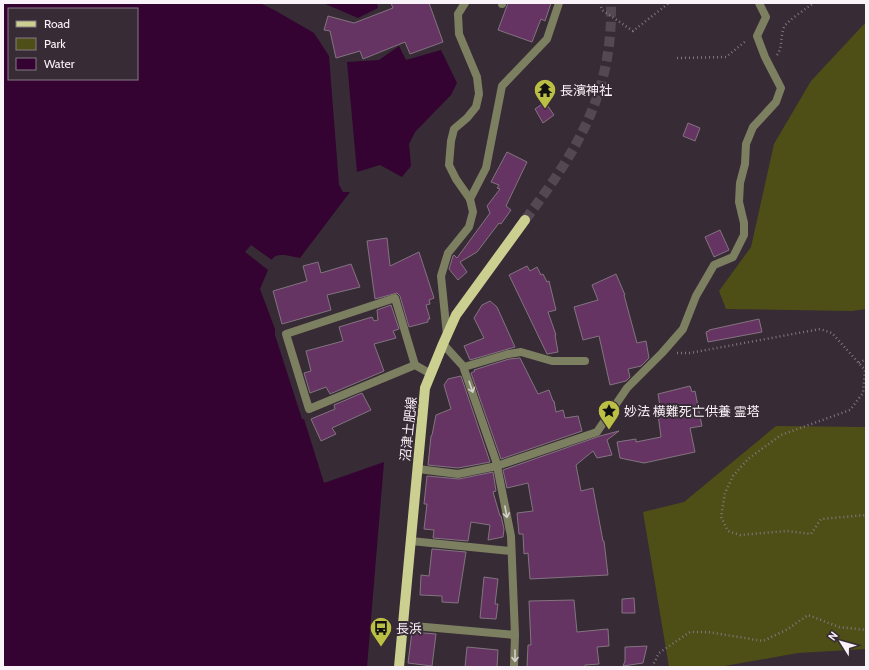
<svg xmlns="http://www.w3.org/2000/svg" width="869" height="670" font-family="Cabin,'Noto Sans JP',sans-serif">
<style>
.green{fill:#4d4f17}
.water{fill:#340332;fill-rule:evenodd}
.building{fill:#663462;stroke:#827480}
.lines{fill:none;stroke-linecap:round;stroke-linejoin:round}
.primary-tunnel{stroke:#544952;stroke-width:10;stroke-dasharray:10 5;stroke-linecap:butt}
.path{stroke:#81777f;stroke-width:2.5;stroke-dasharray:1 3;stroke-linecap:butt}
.service{stroke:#7d7f61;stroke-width:8}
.minor{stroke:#7d7f61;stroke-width:8}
.primary{stroke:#cbcf90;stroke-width:10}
.oneway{stroke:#d4d0cb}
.labels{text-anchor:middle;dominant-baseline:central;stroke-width:4;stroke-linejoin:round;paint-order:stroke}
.poi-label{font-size:13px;fill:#faf2f9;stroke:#372b35;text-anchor:start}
.street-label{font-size:13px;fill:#faf2f9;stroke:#372b35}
</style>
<rect width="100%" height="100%" fill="#372b35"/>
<path class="green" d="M866,22V309L852,311L726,309L719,291L751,247L774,144L811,81Z
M776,426L866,427V649L798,653L719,667H669L643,512L684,502Z"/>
<path class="water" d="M3,3H260L276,11L314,33L329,56L339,185L343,192H350L300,258C292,257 276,251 272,260L251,245L245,252L268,270L260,289L275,329V335L302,419H304L324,483L384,462L367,667H3ZM9,9H137V79H9Z
M323,3H377L378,8L358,18Z
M399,46L406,60L441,50L457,83L451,95L415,132L409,144L411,166L402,177L380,165L357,172L347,62L379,60Z"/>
<path class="building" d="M391,3H429L443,42L410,54L405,42L363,59L360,51L336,58L330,31L324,30L328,16L354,23L393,8Z
M508,3H551L545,21L541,19L532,42L498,30Z
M545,102L554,115L543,123L535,109Z
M688,123L700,128L695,141L683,136Z
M507,152L527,162L506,206L511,210L501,224L499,223L477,252L460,262L467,272L458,280L449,269L453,256L454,255L457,258L490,213L487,206L500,189L497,188L499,185L491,182Z
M720,230L729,250L714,257L705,237Z
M387,238L390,266L419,252L434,298L429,300L430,304L426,305L430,319H428V322L409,327L400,296L397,293L375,299L367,241Z
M318,262L321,273L351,264L360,287L327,295L331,310L282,324L273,291L307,281L303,266Z
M527,266L530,271L537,267L541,275L543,274L547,282L549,281L556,310L548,312L556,335H555L558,352L547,354L509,275Z
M616,274L625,295H624L637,343L646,341L649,358L641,366L628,369L630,377L626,381L610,385L599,336L583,340L574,307L598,300L592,285Z
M490,301L497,307L515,347L470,360L464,346L484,338L474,318L482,305Z
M391,305L399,329L393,331L396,338L374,344L384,371L330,394L326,387L310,393L304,373L311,371L306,351L343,341L339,327L372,317L374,321L378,320L377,310Z
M759,319L762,332L708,342L706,332L709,331V330Z
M520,358L538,394L549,390L553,401H554L556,412L563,410L565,418L578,416L582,431L501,459L471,373L475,371L474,370L509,359Z
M461,376L490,462L458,468L428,465L431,436L432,435L436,415L451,409L444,385L448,379Z
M690,386L692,392L695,391L702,426L690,428L695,452L644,463L620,458L617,442L636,439V442L661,437L657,407L660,406L658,394Z
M362,393L371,410L332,428L336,434L321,441L311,419L335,409L334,405Z
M619,431L607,440L612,455L597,458L593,451L576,465L581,491L593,488L603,541H604L608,575L530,579L528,553L524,554L523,534H519L517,513L533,511L528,483L507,488L503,470L600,436Z
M493,472L496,491L493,492L500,516H501L504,529L503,537L488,540L490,525L471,522L468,541L433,538L434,530L424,529L427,504H424L427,476L459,479Z
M432,549L466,552L458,603L442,602V596L420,595L421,575L429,576Z
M484,577L498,579L495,604H498L496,619L480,618Z
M634,598L635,613H622V599Z
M574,600L577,632L608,629L609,646L597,647L599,664L585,665V667H527L528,645H531L529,601Z
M412,632L436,634L432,666L408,663Z
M647,646L643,663L623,666L625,661V647Z
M467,647L498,650L497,667H465Z"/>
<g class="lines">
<path class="primary-tunnel" d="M525,220C577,151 613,93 611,3"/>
<path class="path" d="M600,3L602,10L633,31L669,3
M777,55C783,47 780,37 784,27C787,21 807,8 814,3
M677,58L726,57L746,41
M677,353H690L820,329L832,333L865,370L863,393L850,410L781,435L748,459L733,476L725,493L721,517L728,531L740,535L787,531L811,534L821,519L866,515
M859,363L866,359
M652,667L659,653L690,632H708L763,641L788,629L808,615L839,627L866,630"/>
<path class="service" d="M502,4V3
M470,199L486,168L502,86L547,39L559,3"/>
<path class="minor" d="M447,335L441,276L448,253L469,227L473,212L470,199L456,179L449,165L451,141L454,129L467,118L476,107L479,94L477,77L459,34L458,14L465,3
M443,344L463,366L496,461L511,536L515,635L514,667
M415,365L309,409L286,334L395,298L415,365L431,374
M464,367L508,354L521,352L552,361H585
M418,469L458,474L497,466L597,432L627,388L662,353L683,329L696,296L714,265L733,257L744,235V223L739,202L740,183L745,164L746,144L753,127L776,102L781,88L765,57L757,36L766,17L759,3
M411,541L511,551
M403,625L515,635"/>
<path class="primary" d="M399,667L425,388L443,344L456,315L525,220"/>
</g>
<defs><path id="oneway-shaft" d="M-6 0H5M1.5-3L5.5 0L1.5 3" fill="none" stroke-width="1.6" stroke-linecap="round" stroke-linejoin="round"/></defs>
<g class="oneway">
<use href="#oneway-shaft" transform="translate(471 387) rotate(71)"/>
<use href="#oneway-shaft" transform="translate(506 512) rotate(79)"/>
<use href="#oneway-shaft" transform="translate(515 656) rotate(90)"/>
</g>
<defs>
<g id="temple-pin" transform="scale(1.15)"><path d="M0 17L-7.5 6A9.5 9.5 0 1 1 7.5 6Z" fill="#bbc044" stroke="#372b35"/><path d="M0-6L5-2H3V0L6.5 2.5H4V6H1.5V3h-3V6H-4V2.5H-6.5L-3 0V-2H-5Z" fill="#111"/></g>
<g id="sight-pin" transform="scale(1.15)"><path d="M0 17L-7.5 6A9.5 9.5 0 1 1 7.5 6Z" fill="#bbc044" stroke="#372b35"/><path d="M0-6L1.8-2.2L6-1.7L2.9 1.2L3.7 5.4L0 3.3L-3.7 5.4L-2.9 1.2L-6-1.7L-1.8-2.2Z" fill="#111"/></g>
<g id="bus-pin" transform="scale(1.15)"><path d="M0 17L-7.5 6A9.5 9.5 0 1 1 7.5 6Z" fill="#bbc044" stroke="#372b35"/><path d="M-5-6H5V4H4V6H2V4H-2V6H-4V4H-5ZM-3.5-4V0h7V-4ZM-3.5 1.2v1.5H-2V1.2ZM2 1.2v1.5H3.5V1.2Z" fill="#111"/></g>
</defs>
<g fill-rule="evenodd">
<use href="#temple-pin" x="545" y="90"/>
<use href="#sight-pin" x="609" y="411"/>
<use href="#bus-pin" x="381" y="628"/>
</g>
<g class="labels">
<g class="poi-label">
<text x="560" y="90">長濱神社</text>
<text x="624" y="411">妙法 横難死亡供養 霊塔</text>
<text x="396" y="628">長浜</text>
</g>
<g class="street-label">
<text transform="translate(408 429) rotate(-84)">沼津土肥線</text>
</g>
</g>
<rect width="869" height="670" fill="none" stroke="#faf2f9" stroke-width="8"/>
<rect x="8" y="8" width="130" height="72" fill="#372b35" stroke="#857b83"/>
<rect x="16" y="21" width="20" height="6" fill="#cbcf90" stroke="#857b83"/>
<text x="44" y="28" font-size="12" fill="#faf2f9">Road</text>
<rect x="16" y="38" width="20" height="12" fill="#4d4f17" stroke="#857b83"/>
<text x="44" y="48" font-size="12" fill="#faf2f9">Park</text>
<rect x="16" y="58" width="20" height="12" fill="#340332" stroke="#857b83"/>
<text x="44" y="68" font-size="12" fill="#faf2f9">Water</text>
<g transform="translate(841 642) rotate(307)" stroke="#372b35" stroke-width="3" paint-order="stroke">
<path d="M0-3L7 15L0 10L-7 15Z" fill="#faf2f9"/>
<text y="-6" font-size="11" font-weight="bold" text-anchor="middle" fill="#faf2f9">N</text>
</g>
</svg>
